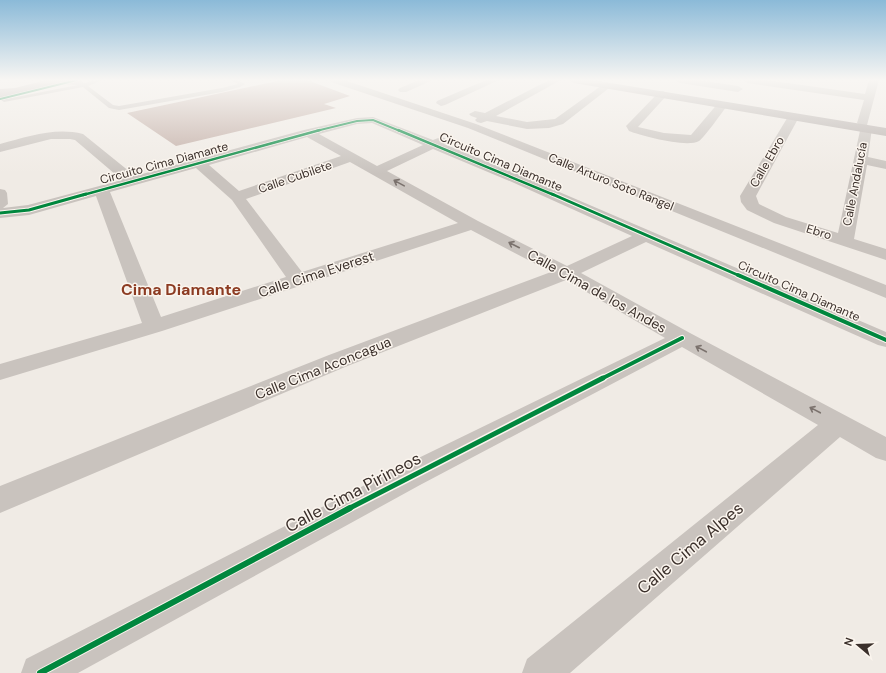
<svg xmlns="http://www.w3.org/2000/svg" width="886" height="673" font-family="'DM Sans',sans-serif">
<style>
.building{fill:#c3afa7}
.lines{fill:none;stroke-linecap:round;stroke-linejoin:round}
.service{fill:#c9c3be;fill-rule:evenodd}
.minor{fill:#c9c3be;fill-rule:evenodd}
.secondary{fill:#bab3ae;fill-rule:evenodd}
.primary{fill:#b8b1ad;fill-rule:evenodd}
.cycleway-far5-casing{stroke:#fbf5ee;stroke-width:3}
.cycleway-far4-casing{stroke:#fbf5ee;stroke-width:4}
.cycleway-far3-casing{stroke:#fbf5ee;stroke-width:5}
.cycleway-far2-casing{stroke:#fbf5ee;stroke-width:6}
.cycleway-far1-casing{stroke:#fbf5ee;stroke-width:8}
.cycleway-casing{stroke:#fbf5ee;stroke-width:8}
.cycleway-far5{stroke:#00873e;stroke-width:2}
.cycleway-far4{stroke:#00873e;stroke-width:2.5}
.cycleway-far3{stroke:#00873e;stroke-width:3}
.cycleway-far2{stroke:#00873e;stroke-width:4}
.cycleway-far1{stroke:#00873e;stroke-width:5}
.cycleway{stroke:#00873e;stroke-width:6}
.oneway{stroke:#7b726d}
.labels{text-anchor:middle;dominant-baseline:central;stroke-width:3;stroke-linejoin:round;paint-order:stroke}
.far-street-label{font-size:12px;fill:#3b302b;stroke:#fbf5ee}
.street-label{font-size:14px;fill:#3b302b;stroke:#fbf5ee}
.quarter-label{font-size:16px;font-weight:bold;fill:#8c3b22;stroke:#fbf5ee}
.near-street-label{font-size:17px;fill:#3b302b;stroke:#fbf5ee}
</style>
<rect width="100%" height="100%" fill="#f0ebe5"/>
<path class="building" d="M282,80H307L350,96L324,104L336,108L176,146L127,113Z"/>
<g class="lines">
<path class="service" d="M95,80H103L88,86L113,105L119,106L222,88L238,84L231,80H237L245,84L240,87L222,92L119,110L109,108L83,87L4,102L1,100L78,85L56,84V82L58,81H81L84,83Z"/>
<path class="minor" d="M329,80H344L476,124L886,285V298L468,128L331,82Z
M419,80H433L406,92H400L398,90L400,88Z
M486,80H499L445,105L441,106L436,103L437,101Z
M549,80H561L496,116L527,122L555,119L605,83H611L613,85L563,124L549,128L527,129L487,121L481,123L477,122L475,120L477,118L471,116L469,114L475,111L485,113Z
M675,80H699L738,86L743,89L738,92L680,83Z
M742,80H767L865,94L869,80H879L867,125L872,128L868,157L886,161V169L867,165L854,239L886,249V260L774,223L747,210L741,202L740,196L789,115H797L799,117L756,196L759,204L786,217L838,233L861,126L857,123L864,100L747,83Z
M663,91L668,94L638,127L664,133L691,135L719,102H727L728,104C724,110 704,138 699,141C687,148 642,136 629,131L626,126L628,124L659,92Z
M373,117L433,140L441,137L445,138L447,141L444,144L522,176L886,332V347L878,345L646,242L581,273L690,333L886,437V461L876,458L840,437L570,673H522L527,659L818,425L682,347L420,485L78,673H21L26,659L400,467L665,338L566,280L345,367L0,513V486L329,355L551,272L471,230L162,331L0,380V364L142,323L96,196L29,215L0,218V189L5,190L7,193L8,204L3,208L28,205L122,180L75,140L70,139H51L0,152V144C28,137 54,127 83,134L135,176L304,130L357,118ZM372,123L423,145L377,166L319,134L357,124ZM307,137L341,156L239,191L209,165ZM433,149L512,182L632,236L567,266L478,221L387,171ZM350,162L458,223L302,272L246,199ZM196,168L232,200L286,277L161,317L110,192Z"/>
<path class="secondary" d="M46,80H63L61,82L15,94L0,95V89L15,88Z"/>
<path class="primary" d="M58,80H75L73,82L0,100V94Z
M569,80H592L886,128V136L574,83Z"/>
<g class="cycleway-far5-casing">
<path id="cycleway-far5" d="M0,99L77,80
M316,131L357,121L373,120L400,131"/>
</g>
<g class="cycleway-far4-casing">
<path id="cycleway-far4" d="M398,130L554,195
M83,195L320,130"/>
</g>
<g class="cycleway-far3-casing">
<path id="cycleway-far3" d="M552,194L740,276
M0,213L29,210L86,194"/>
</g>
<g class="cycleway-far2-casing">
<path id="cycleway-far2" d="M738,275L886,340
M601,379L682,338"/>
</g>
<g class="cycleway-far1-casing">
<path id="cycleway-far1" d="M348,509L603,378"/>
</g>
<g class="cycleway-casing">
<path id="cycleway" d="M40,673L350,508"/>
</g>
<use href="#cycleway-far5" class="cycleway-far5"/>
<use href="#cycleway-far4" class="cycleway-far4"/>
<use href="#cycleway-far3" class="cycleway-far3"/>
<use href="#cycleway-far2" class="cycleway-far2"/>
<use href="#cycleway-far1" class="cycleway-far1"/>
<use href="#cycleway" class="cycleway"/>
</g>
<defs><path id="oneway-shaft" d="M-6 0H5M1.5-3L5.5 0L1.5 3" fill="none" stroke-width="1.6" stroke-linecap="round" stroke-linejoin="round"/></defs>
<g class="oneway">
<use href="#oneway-shaft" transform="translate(399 183) rotate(-151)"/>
<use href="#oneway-shaft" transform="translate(514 245) rotate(-153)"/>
<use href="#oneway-shaft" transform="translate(701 349) rotate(-152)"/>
<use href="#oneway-shaft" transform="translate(815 410) rotate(-152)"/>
</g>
<linearGradient id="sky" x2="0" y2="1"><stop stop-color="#8bbad8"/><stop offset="0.46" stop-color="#f8f6f3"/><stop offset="1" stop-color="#f8f6f3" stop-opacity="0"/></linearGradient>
<rect width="886" height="174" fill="url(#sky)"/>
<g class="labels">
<g class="far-street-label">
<text transform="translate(501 162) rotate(23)">Circuito Cima Diamante</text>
<text transform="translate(767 162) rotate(-60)">Calle Ebro</text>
<text transform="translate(164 163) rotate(-15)">Circuito Cima Diamante</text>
<text transform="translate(295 177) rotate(-19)">Calle Cubilete</text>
<text transform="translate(611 182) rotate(22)">Calle Arturo Soto Rangel</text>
<text transform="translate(855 184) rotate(-79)">Calle Andalucía</text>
<text transform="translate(819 232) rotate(17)">Ebro</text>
<text transform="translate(799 291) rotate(24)">Circuito Cima Diamante</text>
</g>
<g class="street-label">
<text transform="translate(316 274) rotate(-18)">Calle Cima Everest</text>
<text transform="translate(597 291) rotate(29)">Calle Cima de los Andes</text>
<text transform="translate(323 368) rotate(-22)">Calle Cima Aconcagua</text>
</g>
<g class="quarter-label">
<text x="181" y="289">Cima Diamante</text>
</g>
<g class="near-street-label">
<text transform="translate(353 492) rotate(-28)">Calle Cima Pirineos</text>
<text transform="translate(690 548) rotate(-40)">Calle Cima Alpes</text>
</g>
</g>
<g transform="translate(858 645) rotate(289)" stroke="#fbf5ee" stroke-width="3" paint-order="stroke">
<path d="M0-3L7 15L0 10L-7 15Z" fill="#3b302b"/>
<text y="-6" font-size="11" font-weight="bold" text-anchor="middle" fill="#3b302b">N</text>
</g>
</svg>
